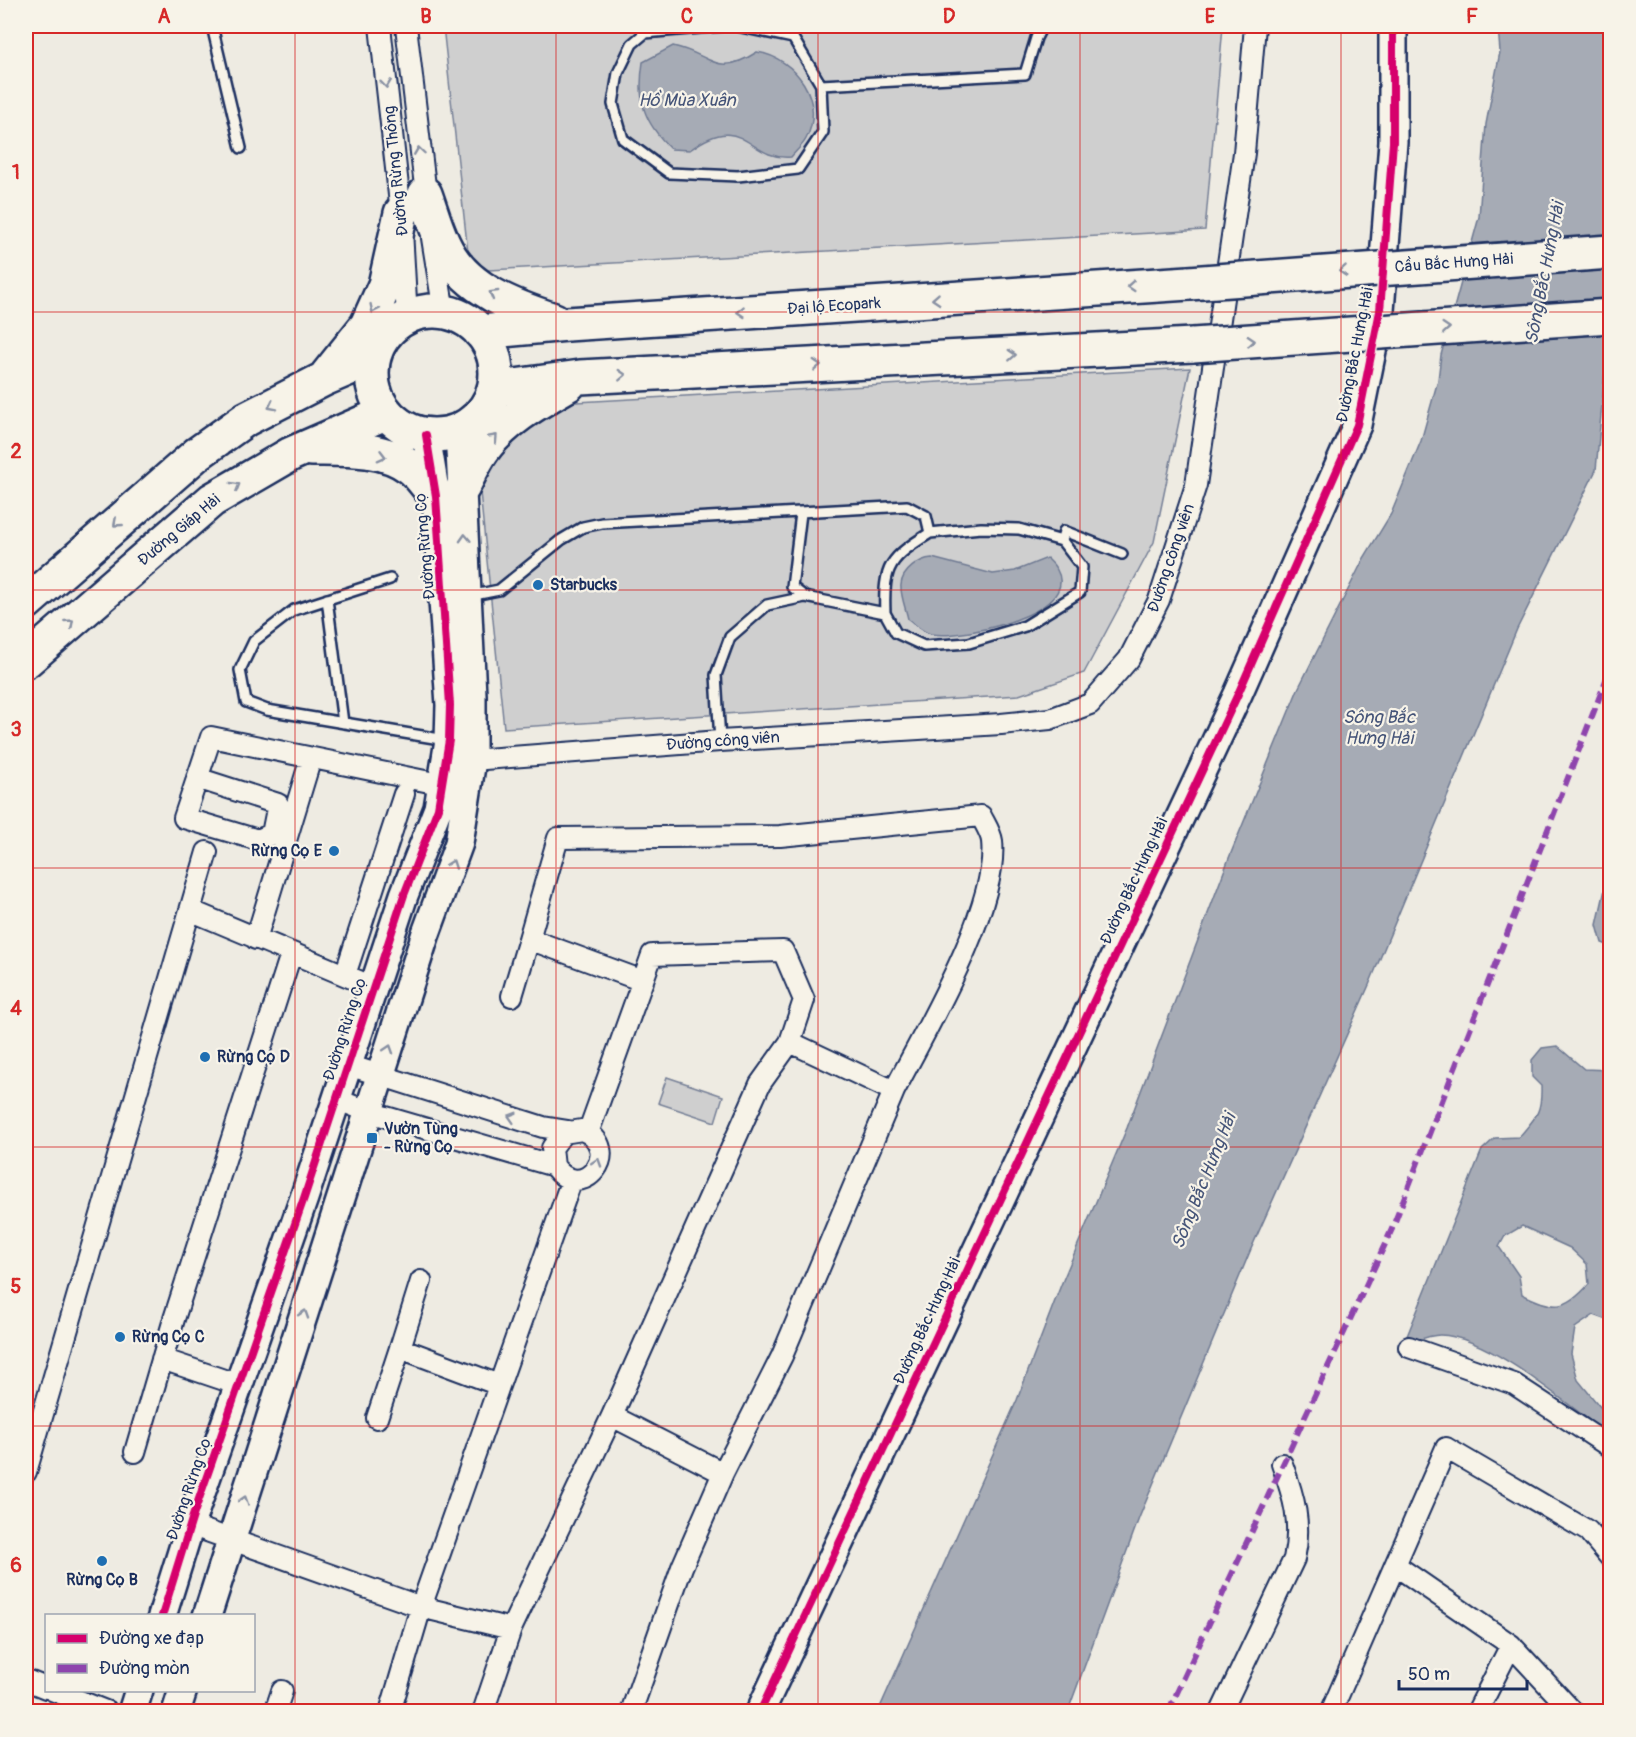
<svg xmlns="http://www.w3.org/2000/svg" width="1636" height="1737" font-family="Pangolin,sans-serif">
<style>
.green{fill:#cfcfcf;stroke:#757f96;stroke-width:1.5}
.water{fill:#a6abb5;stroke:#6e7992;stroke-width:1.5;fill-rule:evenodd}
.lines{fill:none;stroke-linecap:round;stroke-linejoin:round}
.lane-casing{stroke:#1b2f5e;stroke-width:14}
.street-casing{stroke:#1b2f5e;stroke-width:24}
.secondary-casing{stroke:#1b2f5e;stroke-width:32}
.highway-casing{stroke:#1b2f5e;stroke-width:38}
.lane{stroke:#f7f3e8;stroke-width:9}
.street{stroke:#f7f3e8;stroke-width:20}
.secondary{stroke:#f7f3e8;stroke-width:27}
.highway{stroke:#f7f3e8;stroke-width:33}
.highway-bridge-casing{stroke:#1b2f5e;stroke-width:38;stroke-linecap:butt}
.highway-bridge{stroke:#f7f3e8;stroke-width:33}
.quiet{stroke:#8e44ad;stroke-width:6;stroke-dasharray:12 6;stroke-linecap:butt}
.cycleway-casing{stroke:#f7f3e8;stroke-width:11}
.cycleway{stroke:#d6006c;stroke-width:8}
.oneway{stroke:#8991a3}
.grid{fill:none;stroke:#d62828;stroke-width:1.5;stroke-opacity:0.55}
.poi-dot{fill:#1f6fb2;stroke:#f7f3e8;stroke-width:2}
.labels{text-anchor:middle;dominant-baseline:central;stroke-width:4.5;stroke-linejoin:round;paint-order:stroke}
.street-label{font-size:16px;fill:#1b2f5e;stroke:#f7f3e8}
.poi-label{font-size:16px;font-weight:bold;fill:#1b2f5e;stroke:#f7f3e8;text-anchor:start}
.water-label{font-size:18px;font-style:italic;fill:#455478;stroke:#f7f3e8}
.neatline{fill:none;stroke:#d62828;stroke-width:2}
.grid-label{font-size:20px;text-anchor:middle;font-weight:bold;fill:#d62828}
</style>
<rect width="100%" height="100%" fill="#eeebe2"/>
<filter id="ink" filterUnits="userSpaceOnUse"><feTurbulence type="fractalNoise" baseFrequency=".0167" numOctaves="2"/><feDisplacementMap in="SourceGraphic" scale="12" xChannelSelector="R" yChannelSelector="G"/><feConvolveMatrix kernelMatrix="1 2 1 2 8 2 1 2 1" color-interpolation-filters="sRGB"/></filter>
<g filter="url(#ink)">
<path class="green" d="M443,26H1223L1205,230L470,271Z
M1190,368L1154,542L1084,673L1019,695L504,728L479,482L499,444L559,403Z
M667,1077L723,1096L715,1122L658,1103Z"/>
<path class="water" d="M1498,26H1610V316L1596,470L1517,629L1369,985L1251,1249L1139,1518L1068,1711L878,1712L1017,1400L1061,1285L1127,1128L1229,858L1298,689L1364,558L1391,514L1421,441L1438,380L1441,355L1479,217L1486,124L1500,52Z
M673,46C712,54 715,79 757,52C796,58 826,101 806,139C803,145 796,151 791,157C747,161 744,109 690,150L671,149C643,121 637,101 643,62Z
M932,558L993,574L1015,571L1047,558C1103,608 965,640 931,634C922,632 915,624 908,619C906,609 900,595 901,585C902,571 919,559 932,558Z
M1610,867V946L1602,943L1597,925Z
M1557,1046L1584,1069L1610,1070V1321L1594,1315L1575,1328L1571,1354L1578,1380L1610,1419V1436C1569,1406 1490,1336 1440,1335C1431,1335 1421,1339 1413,1342L1407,1336L1482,1150L1495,1138L1519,1137C1536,1117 1542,1113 1541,1086L1532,1077V1060L1542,1048ZM1522,1226L1570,1248L1587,1264L1589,1284C1566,1311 1553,1310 1522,1294L1519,1276L1499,1247L1505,1236Z"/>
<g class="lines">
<g class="lane-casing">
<path id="lane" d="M212,26L241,148
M723,26L645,33L632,44L618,73L613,104L623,139L669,173L738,176L798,169L823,132L821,85L793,38L736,26
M821,85L1025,74L1036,38L1042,26
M801,513L792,587L805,597
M930,533L981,528L1019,529L1062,541
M390,579L294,610L254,641L240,670L246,702L267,710L446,740
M469,596L499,590L561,540L583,527L602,523L907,506L926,516L930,533C890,558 883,565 885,613
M327,599L343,723
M720,741L716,675L730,637L767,605L805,597L885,613L896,633L924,646L969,643L1025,626L1080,592L1082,567L1062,541L1064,531L1122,554"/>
</g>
<g class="street-casing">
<path id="street" d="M380,26L401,213L407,318
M406,26L427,203
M432,238L444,312
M463,752L472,760L720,741L1001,724L1050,719L1090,704L1129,659L1159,600L1196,485L1244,153L1255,26
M197,778L278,804L272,834L258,840L184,818L211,737L454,787
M192,911L373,987
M256,939L311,758
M345,975L404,794
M643,981L529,939L558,838L780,836L981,816C985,824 991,833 992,841C999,907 925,1031 894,1091
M512,996L529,939
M348,1065L543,1127L568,1131
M336,1099L369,1112L554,1166C582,1206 626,1148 582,1130L563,1133L552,1148L554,1166
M1409,1347L1514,1384L1610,1447
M400,1348L421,1281
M162,1359L239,1385
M612,1416L723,1473L682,1567L631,1712
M377,1418L400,1348L499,1385
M135,1452L174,1319L291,954
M26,1472L207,852
M723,1473L782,1356L894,1091L790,1042
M190,1525L421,1607L390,1712
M1395,1565L1511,1645L1573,1712
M511,1629L421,1607L572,1179
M26,1680L46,1688
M52,1690L108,1712
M275,1712L282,1691
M483,1712L511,1629L612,1416L760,1084L790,1042L804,1000L783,951L652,955L588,1133
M1221,1712L1294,1559C1302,1524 1294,1497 1282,1464
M1331,1712L1446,1448L1588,1531L1610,1557
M1477,1712L1511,1645"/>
</g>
<g class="secondary-casing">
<path id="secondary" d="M162,1616L193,1516L304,1198L404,895L438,808L449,740L450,705L436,496L426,435
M207,1616L425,936L459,843L472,760V695L459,430
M132,1712L139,1690
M176,1712L183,1690
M760,1712L1238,694L1357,425L1380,311L1393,142V26"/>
</g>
<g class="highway-casing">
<path id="highway" d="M425,194C432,213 437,234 447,251C468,290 514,307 554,320
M372 373a62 62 0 1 1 124 0a62 62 0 1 1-124 0Z
M480,332L567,324L1189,283
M327,375L367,325L385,285L401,213
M494,389L580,377L1193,345
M311,449C343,449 385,447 411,468C420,475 428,488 436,496
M463,487C469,475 475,461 483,450C505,420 538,402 569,384
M26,603L197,454L246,419L324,379L373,358
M26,661L212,500L291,454L385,413"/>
</g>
<use href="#lane" class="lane"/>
<use href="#street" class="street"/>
<use href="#secondary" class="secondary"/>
<use href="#highway" class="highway"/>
<g class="highway-bridge-casing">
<path id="highway-bridge" d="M1189,283L1610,252
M1193,345L1610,316"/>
</g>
<use href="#highway-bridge" class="highway-bridge"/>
<path class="quiet" d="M1168,1712L1392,1229L1610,670"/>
<g class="cycleway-casing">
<path id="cycleway" d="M162,1616L193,1516L304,1198L404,895L438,808L449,740L450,705L436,496L426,435
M760,1712L1238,694L1357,425L1380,311L1393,142V26"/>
</g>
<use href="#cycleway" class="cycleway"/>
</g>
<defs><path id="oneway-chevron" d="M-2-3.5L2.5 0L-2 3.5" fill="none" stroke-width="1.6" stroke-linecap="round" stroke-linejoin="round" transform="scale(1.5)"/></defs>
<g class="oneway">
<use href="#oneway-chevron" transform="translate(386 84) rotate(83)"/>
<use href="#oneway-chevron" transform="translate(419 151) rotate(-98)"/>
<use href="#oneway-chevron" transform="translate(1343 271) rotate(176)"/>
<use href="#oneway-chevron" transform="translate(1131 286) rotate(176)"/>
<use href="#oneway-chevron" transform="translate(493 294) rotate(-150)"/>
<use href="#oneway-chevron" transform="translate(936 299) rotate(176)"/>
<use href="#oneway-chevron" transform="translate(374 309) rotate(115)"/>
<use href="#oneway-chevron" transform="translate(741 312) rotate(176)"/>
<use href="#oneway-chevron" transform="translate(1446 328) rotate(-4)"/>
<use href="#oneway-chevron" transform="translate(1251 341) rotate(-4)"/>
<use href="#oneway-chevron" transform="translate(1012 355) rotate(-3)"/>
<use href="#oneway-chevron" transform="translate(817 365) rotate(-3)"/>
<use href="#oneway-chevron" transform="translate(622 375) rotate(-3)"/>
<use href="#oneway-chevron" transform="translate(272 406) rotate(153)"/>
<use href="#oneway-chevron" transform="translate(494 438) rotate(-47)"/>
<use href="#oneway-chevron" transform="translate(382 456) rotate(15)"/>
<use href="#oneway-chevron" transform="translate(236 486) rotate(-31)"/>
<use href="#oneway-chevron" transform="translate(117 523) rotate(139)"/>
<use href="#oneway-chevron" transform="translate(465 538) rotate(-93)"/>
<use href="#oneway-chevron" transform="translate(70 623) rotate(-41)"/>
<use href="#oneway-chevron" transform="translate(452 864) rotate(-70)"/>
<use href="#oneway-chevron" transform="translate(389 1049) rotate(-72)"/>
<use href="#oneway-chevron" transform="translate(512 1117) rotate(-163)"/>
<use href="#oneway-chevron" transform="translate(597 1162) rotate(-72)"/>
<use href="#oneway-chevron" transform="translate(304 1314) rotate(-72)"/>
<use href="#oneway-chevron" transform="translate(244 1500) rotate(-72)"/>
</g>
</g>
<path class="grid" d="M295,26V1712M556,26V1712M818,26V1712M1080,26V1712M1341,26V1712M26,312H1610M26,590H1610M26,868H1610M26,1147H1610M26,1426H1610"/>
<g class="poi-dot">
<circle cx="538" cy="585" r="6"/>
<circle cx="334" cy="851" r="6"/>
<circle cx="205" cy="1057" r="6"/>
<rect x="366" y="1132" width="12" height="12" rx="3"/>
<circle cx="120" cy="1337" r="6"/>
<circle cx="102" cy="1561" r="6"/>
</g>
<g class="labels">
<g class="street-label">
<text transform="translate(396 171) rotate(-96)">Đường Rừng Thông</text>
<text transform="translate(1454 263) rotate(-4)">Cầu Bắc Hưng Hải</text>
<text transform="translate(834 306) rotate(-4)">Đại lộ Ecopark</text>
<text transform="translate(1355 355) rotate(-79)">Đường Bắc Hưng Hải</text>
<text transform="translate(179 530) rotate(-40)">Đường Giáp Hải</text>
<text transform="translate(425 546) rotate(-95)">Đường Rừng Cọ</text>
<text transform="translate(1171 558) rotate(-71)">Đường công viên</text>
<text transform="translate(723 741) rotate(-4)">Đường công viên</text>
<text transform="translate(1134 881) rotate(-65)">Đường Bắc Hưng Hải</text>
<text transform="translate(345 1029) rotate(-72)">Đường Rừng Cọ</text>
<text transform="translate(927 1321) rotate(-65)">Đường Bắc Hưng Hải</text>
<text transform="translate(189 1489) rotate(-71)">Đường Rừng Cọ</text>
</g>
<g class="poi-label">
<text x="550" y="585">Starbucks</text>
<text x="322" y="851" text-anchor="end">Rừng Cọ E</text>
<text x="217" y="1057">Rừng Cọ D</text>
<text x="384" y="1129">Vườn Tùng<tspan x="384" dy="18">- Rừng Cọ</tspan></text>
<text x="132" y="1337">Rừng Cọ C</text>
<text x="102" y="1580" text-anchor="middle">Rừng Cọ B</text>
</g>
<g class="water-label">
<text x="687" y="100">Hồ Mùa Xuân</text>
<text transform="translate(1545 273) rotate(-79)">Sông Bắc Hưng Hải</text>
<text x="1379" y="717">Sông Bắc<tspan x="1379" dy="21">Hưng Hải</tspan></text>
<text transform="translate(1204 1181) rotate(-68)">Sông Bắc Hưng Hải</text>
</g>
</g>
<rect width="1636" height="1737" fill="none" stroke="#f7f3e8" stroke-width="66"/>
<rect x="45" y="1614" width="210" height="78" fill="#f7f3e8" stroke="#9fa5b1" stroke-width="1.5"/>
<rect x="57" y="1634" width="30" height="9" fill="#d6006c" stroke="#9fa5b1" stroke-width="1.5"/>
<text x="99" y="1644" font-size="18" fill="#1b2f5e">Đường xe đạp</text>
<rect x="57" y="1664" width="30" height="9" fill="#8e44ad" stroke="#9fa5b1" stroke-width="1.5"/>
<text x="99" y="1674" font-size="18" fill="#1b2f5e">Đường mòn</text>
<path d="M1399 1680v9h128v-9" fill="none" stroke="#1b2f5e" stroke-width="3"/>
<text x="1408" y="1680" font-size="18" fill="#1b2f5e" stroke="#f7f3e8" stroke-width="4.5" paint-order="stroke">50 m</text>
<rect x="33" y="33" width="1570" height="1671" class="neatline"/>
<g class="grid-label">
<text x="164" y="23">A</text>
<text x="426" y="23">B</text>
<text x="687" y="23">C</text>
<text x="949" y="23">D</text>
<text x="1210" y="23">E</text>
<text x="1472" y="23">F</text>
<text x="16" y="179">1</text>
<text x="16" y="458">2</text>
<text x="16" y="736">3</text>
<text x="16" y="1015">4</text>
<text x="16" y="1293">5</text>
<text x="16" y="1572">6</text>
</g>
</svg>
